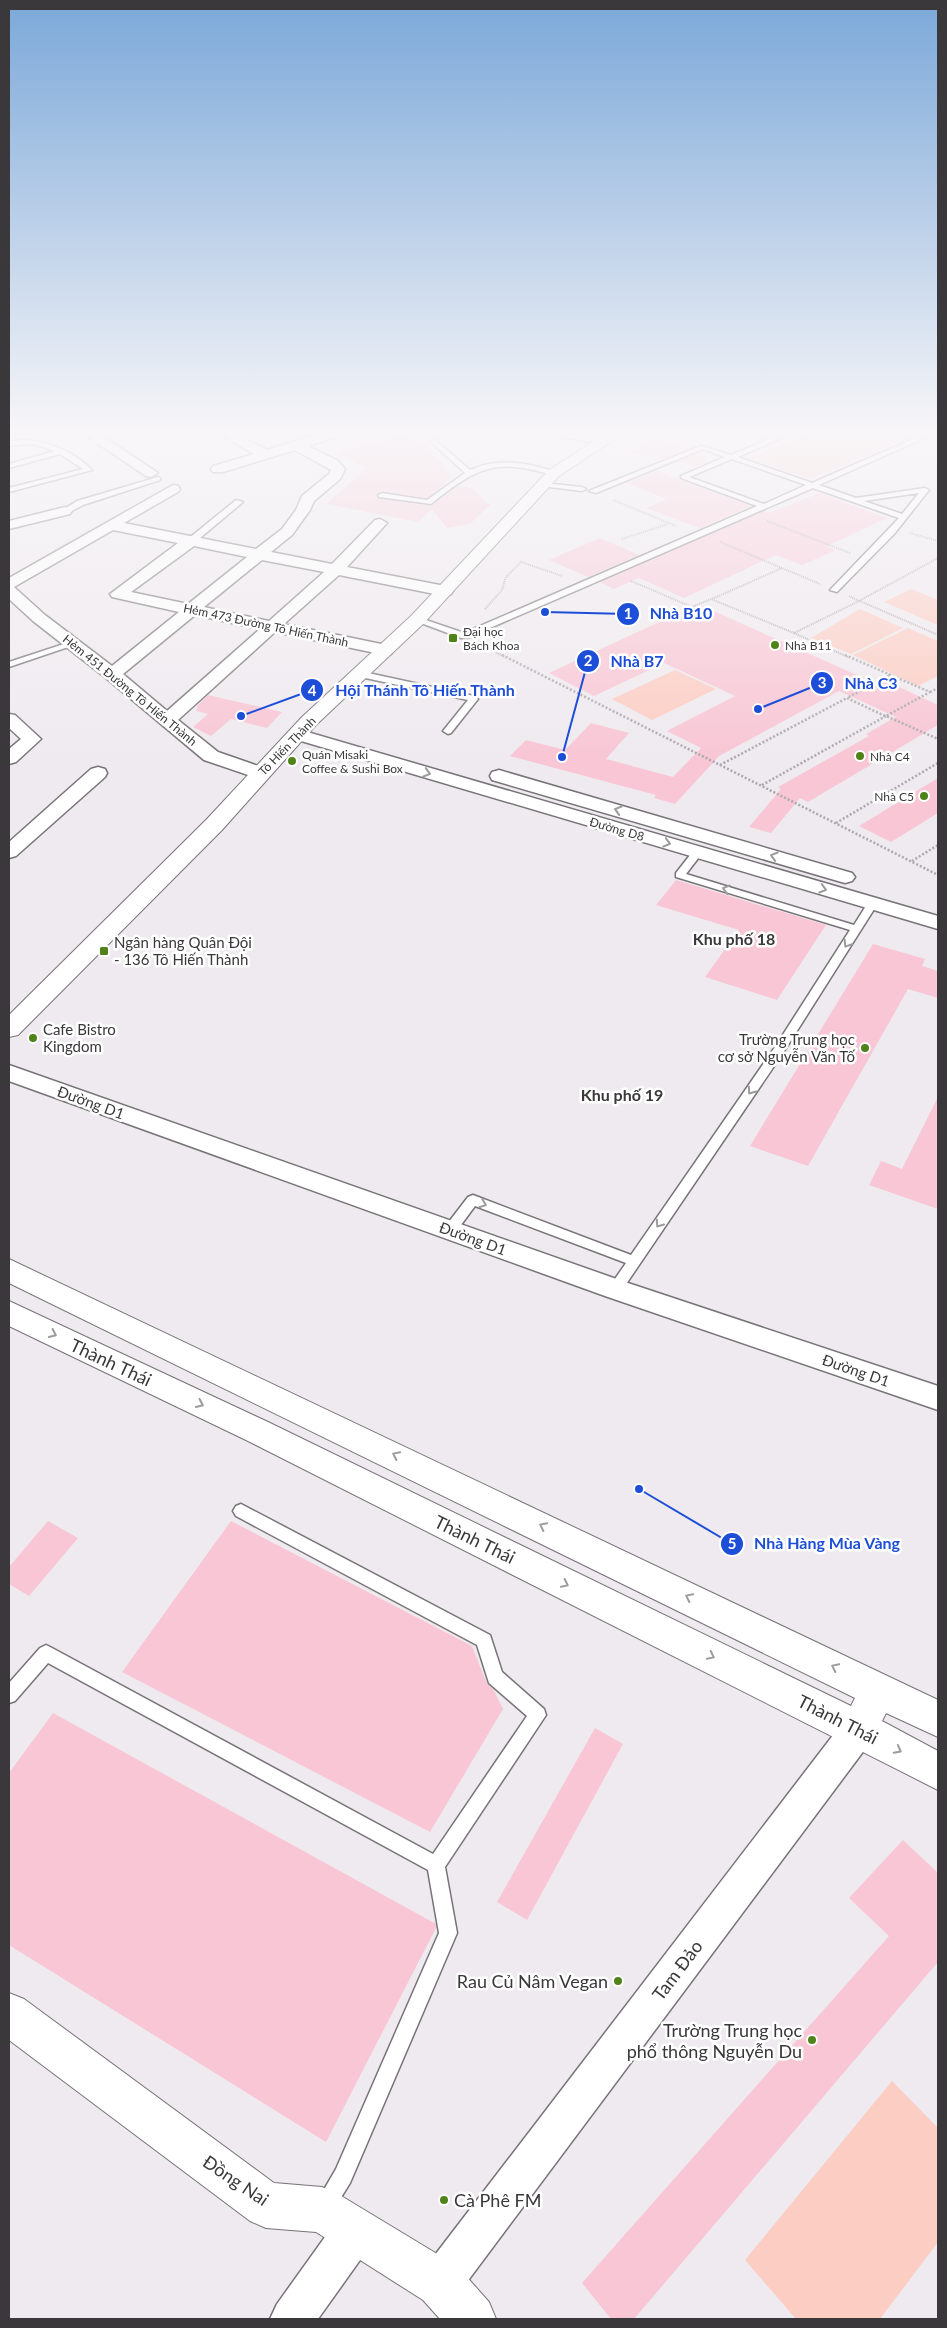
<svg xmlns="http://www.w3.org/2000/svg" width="947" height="2328" font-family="Lato,sans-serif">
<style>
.green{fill:#fccdc3}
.building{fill:#f8c6d4}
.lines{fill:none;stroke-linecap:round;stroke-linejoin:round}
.lane-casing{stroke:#787378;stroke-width:3}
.street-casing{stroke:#787378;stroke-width:3}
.secondary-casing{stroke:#787378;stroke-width:2}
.path-far1{stroke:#aca8ac;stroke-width:2;stroke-dasharray:1 1;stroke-linecap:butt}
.path{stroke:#aca8ac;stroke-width:2.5;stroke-dasharray:2 2;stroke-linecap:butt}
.lane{fill:#fff;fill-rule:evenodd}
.street{fill:#fff;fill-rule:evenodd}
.secondary{fill:#fff;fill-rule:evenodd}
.oneway{stroke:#9c9c9c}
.poi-dot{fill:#4f8319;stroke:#fff;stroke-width:2}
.labels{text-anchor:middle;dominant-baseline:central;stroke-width:5;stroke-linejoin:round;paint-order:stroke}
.far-street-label{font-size:12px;fill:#3a383a;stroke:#fff}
.far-poi-label{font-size:12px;fill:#3a383a;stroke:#fff;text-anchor:start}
.poi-label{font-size:15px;fill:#3a383a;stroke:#fff;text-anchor:start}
.street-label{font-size:15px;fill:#3a383a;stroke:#fff}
.neighbourhood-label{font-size:16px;font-weight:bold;fill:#3a383a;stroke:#fff}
.near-street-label{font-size:18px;fill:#3a383a;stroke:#fff}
.near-poi-label{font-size:18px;fill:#3a383a;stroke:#fff;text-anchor:end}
.leader{fill:none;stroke:#1d4ed8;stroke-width:2}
.callout-dot{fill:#1d4ed8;stroke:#fff;stroke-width:2}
.mark-label{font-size:15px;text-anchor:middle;font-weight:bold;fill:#fff}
.callout-label{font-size:16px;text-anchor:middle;font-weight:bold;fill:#1d4ed8;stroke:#fff;stroke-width:5;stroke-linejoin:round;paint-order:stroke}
</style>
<rect width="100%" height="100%" fill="#efeaef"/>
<path class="green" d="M810,433H918L810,479L750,457Z
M911,589L938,600V625L884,602Z
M860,609L903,628L851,654L811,638Z
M908,628L938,641V676L918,686L853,655Z
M675,670L716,689L652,720L612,699Z
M892,2081L938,2128V2242L880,2319H796L745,2260Z"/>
<path class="building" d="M404,434L427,447L452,476L444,483H447L427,498L382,491L376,494L377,498L431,506L458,486L472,488L485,501L483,503L491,504L470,524L447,528L432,509L418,522L326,504L367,468L337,453Z
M654,436L688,449L664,459L632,452Z
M698,453L707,457L705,463L699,466L677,462Z
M656,471L751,506L700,528L646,508L667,499L626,483Z
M820,493L887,518L827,546L836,550L802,565L776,555L684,598L639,578L614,589L600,582L764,511L769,513Z
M600,538L639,555L588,577L549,560Z
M698,604L879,685L886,681L938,705V725L808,802L800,798L771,833L749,827L781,789L778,787L869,736L866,734L896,717L839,691L719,756L675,804L654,798L656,795L510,756L526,740L565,750L591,723L629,733L606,759L673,777L701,748L667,731L735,696L664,663L594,696L549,673Z
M208,695L225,699L282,712L267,728L231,719L211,736L193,727L208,714L196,711L198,705Z
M938,778V813L891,842L859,826Z
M676,880L826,925L777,1000L705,977L739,930L656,905Z
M873,944L925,959L922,966L938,971V998L908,989L808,1166L750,1146Z
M938,1097V1209L869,1185L881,1161L902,1169Z
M48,1521L78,1538L29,1596L9,1584V1567Z
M231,1521L472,1646L487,1684L493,1689L503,1709L430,1832L122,1672Z
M53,1713L436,1924V1928L326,2142L9,1945V1773Z
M595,1728L623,1744L527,1920L497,1902Z
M903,1840L938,1873V1962L634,2319H611L582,2283L889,1936L849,1898Z"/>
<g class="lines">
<g class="lane-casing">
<path id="lane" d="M784,433H793L738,457L812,483L927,433H936L819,485L856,498L925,488L929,490L895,533L837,592L830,590L899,518L813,488L467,638H461L413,620L420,618L464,633L757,506L681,478V476L725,457L703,449L596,493L589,491L701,446L731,455ZM732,459L806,485L764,504L689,477ZM919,493L902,514L864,501Z
M430,439H434L470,470C493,460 515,461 539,467C545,469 552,470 557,473L554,475C541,472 528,468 515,467C481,463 456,484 431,504L379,497L378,495L382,493L427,500L465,473L430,441Z
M22,440C47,440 74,452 92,470L9,492V488L83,469L60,454L9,468V464L55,451L33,444L9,446V442Z
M158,477L160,478V480L83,505L68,513L61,511L77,501Z
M543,483L582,487L586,489L582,491L541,486V484Z
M236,500L243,502L194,543H188V539Z
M70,642L77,644L9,667V662Z
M359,671L474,696L478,699L451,733L448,734L443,731L468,700L356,676V672Z
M698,849L703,852L686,874L854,925L869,901H877L878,903L783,1053L620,1293H610L608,1289L626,1263L475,1206L455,1233H445L443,1230L445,1227L468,1197L473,1195L631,1255L775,1047L850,930L676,877V873L694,850Z
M241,1504L490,1635L502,1672L544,1709L546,1715L445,1867L457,1933L350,2183L332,2212L325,2215L318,2212L315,2205L336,2169L439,1933L428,1870L48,1663L15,1701L9,1703V1683L40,1648L46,1645L52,1648L433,1854L527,1716L489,1683L477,1645L236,1516L233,1511L236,1506Z"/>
</g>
<g class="street-casing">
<path id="street" d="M82,433H98L158,473L151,477L146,476Z
M217,433H234L267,450L321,433H342L340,436L308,446L338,461L345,469L340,479L314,501L310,510L292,535L271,552L332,564L375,520L380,519L387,523L347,567L445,586L451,588L453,591L451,594L445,596L339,575L284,624L391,646L393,650L391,654L385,655L275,632L178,720L218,752L267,769L269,773L267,777L260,779L204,760L106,678L33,621L9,599V578L173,485L178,486L180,489L178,492L124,523L256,549L282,529L296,510L302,496L329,474L331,470L295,450L223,472H213L211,469L213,466L254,454ZM113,530L178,543L110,594L112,597L179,612L112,666L45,615L14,587ZM194,546L247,557L188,604L131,592ZM262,560L324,572L269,621L204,607ZM195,615L260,629L167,711L123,674Z
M553,433H586L611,437L613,440L606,444L560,437Z
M65,507L72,511L70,514L9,529V521Z
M9,714L15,715L41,739L16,762L9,764V749L21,739L9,728Z
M297,729L938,916V929L291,738L288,734L291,730Z
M98,767L105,769L107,773L105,777L16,856L9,858V842L91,769Z
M499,770L852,873L855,877L852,881L845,883L838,881L492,780L490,776L492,772Z
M9,1065L625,1282L938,1386V1410L605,1296L9,1081Z
M859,1713L871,1717L876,1729L871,1741L455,2298L440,2304L425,2298L419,2283L425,2268L847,1717Z
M355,2210L370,2216L376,2231L370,2246L318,2319H270L277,2304L340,2216Z"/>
</g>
<g class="secondary-casing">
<path id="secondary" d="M607,433H624L559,476L423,624L316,725L222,830L18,1035L9,1037V1015L206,820L302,717L411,616L549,470Z
M9,1259L938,1700V1737L886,1713L882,1721L938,1751V1790L246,1440L9,1326V1301L268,1422L851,1706L855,1698L9,1283Z
M9,1993L24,1999L274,2183L322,2187L338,2194L457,2266L489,2302L496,2319H440L423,2300L316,2232L266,2228L250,2221L9,2040Z"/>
</g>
<path class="path-far1" d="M613,500L676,526
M767,521L850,553
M910,533L938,541
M622,539L668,524
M720,542L820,584
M631,581L692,607L711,599L794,633
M712,599L782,568
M859,601L938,558
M860,601L938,635
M485,609L502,590L506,577L521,562L562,576
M482,645L505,657
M848,657L794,633L859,601L849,596"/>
<path class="path" d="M502,655L938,875
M845,655L930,692L886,716L938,739
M930,692L938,688
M885,716L847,698L890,675
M720,765L847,698
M762,785L886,716
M836,823L938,763
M912,861L938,845"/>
<use href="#lane" class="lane"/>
<use href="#street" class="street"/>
<use href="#secondary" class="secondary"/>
</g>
<defs><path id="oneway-chevron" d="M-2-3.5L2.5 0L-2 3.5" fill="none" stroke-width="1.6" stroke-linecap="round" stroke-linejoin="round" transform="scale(1.25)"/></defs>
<g class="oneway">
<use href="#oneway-chevron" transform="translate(427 773) rotate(16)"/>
<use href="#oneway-chevron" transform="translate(618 810) rotate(-164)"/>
<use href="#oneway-chevron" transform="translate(667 843) rotate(16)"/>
<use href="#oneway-chevron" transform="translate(774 856) rotate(-163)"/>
<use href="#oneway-chevron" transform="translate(726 889) rotate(-163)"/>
<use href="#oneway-chevron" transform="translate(823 889) rotate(16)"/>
<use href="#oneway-chevron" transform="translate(847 944) rotate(122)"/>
<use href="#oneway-chevron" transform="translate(751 1091) rotate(125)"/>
<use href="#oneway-chevron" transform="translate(483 1204) rotate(21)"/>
<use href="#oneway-chevron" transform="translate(659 1224) rotate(125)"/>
<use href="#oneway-chevron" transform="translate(53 1334) rotate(25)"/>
<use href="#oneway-chevron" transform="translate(200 1404) rotate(25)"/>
<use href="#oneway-chevron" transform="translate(396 1455) rotate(-154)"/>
<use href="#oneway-chevron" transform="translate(543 1526) rotate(-154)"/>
<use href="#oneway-chevron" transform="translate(565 1584) rotate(26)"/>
<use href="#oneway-chevron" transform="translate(689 1597) rotate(-154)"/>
<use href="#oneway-chevron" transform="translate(711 1656) rotate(26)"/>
<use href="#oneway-chevron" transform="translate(835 1667) rotate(-154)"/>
<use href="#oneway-chevron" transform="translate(898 1750) rotate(28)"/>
</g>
<linearGradient id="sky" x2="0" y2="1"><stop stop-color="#7ba8d9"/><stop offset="0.57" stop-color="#f8f6f8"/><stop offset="1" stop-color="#f8f6f8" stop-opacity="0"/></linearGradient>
<rect width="947" height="759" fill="url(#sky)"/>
<g class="poi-dot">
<rect x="448" y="633" width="10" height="10" rx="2.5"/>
<circle cx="775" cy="645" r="5"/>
<circle cx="860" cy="756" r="5"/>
<circle cx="292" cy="761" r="5"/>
<circle cx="924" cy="796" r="5"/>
<rect x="99" y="946" width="10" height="10" rx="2.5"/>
<circle cx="33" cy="1038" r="5"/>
<circle cx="865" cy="1048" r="5"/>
<circle cx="618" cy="1981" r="5"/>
<circle cx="812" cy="2040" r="5"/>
<circle cx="444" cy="2200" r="5"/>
</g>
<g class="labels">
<g class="far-street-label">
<text transform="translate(266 625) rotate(12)">Hẻm 473 Đường Tô Hiến Thành</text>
<text transform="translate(130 690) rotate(39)">Hẻm 451 Đường Tô Hiến Thành</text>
<text transform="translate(287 746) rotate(-46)">Tô Hiến Thành</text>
<text transform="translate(617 829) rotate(16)">Đường D8</text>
</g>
<g class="far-poi-label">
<text x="463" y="631">Đại học<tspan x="463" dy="14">Bách Khoa</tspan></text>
<text x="785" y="645">Nhà B11</text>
<text x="302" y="754">Quán Misaki<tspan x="302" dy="14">Coffee &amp; Sushi Box</tspan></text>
<text x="870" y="756">Nhà C4</text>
<text x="914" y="796" text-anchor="end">Nhà C5</text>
</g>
<g class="poi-label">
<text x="114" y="942">Ngân hàng Quân Đội<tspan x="114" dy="17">- 136 Tô Hiến Thành</tspan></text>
<text x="43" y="1029">Cafe Bistro<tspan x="43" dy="17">Kingdom</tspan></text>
<text x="855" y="1039" text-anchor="end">Trường Trung học<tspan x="855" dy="17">cơ sở Nguyễn Văn Tố</tspan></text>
</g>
<g class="street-label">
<text transform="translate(91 1102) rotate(20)">Đường D1</text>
<text transform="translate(473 1238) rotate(20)">Đường D1</text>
<text transform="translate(856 1370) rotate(19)">Đường D1</text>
</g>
<g class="neighbourhood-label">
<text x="734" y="938">Khu phố 18</text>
<text x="622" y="1094">Khu phố 19</text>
</g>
<g class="near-street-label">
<text transform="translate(111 1362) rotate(25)">Thành Thái</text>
<text transform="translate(475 1539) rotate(26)">Thành Thái</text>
<text transform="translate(838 1719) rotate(27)">Thành Thái</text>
<text transform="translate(677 1970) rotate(-53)">Tam Đảo</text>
<text transform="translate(236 2180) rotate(34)">Đồng Nai</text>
</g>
<g class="near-poi-label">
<text x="608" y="1981">Rau Củ Nâm Vegan</text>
<text x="802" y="2030">Trường Trung học<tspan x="802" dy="21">phổ thông Nguyễn Du</tspan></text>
<text x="454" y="2200" text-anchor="start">Cà Phê FM</text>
</g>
</g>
<path class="leader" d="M545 612L628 614M562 757L588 661M758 709L822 683M241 716L312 690M639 1489L732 1544"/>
<g class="callout-dot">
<circle cx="545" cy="612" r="5"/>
<circle cx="562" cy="757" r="5"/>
<circle cx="758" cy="709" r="5"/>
<circle cx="241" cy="716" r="5"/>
<circle cx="639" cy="1489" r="5"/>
<circle cx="628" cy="614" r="12"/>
<circle cx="588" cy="661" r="12"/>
<circle cx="822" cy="683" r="12"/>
<circle cx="312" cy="690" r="12"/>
<circle cx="732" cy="1544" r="12"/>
</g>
<g class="mark-label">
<text x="628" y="619">1</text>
<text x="588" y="666">2</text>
<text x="822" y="688">3</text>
<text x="312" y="696">4</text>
<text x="732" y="1549">5</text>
</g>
<g class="callout-label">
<text x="681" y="619">Nhà B10</text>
<text x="637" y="667">Nhà B7</text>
<text x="871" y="689">Nhà C3</text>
<text x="425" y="696">Hội Thánh Tô Hiến Thành</text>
<text x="827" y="1549">Nhà Hàng Mùa Vàng</text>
</g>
<rect width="947" height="2328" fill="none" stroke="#3a383a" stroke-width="20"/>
</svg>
